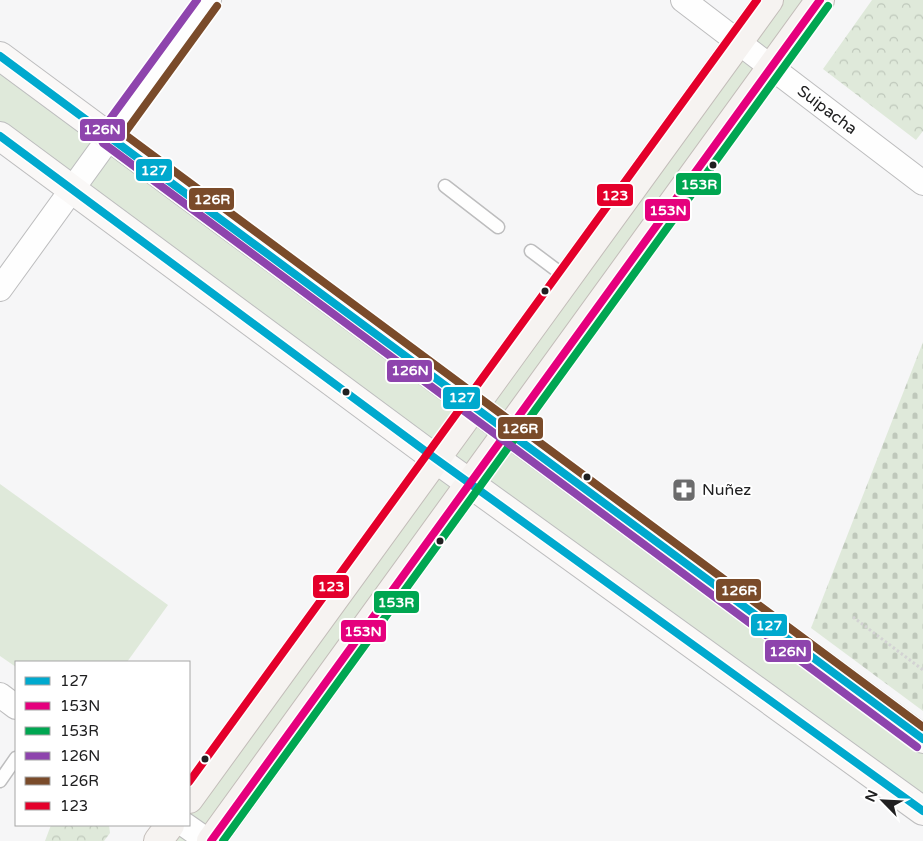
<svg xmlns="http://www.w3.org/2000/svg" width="923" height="841" font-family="'Varela Round',sans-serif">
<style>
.grass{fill:#dfe9da}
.cemetery{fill:url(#cemetery-stones)}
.park{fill:url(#park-crowns)}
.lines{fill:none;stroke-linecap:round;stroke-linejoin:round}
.service-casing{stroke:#bdbdbe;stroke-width:15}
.minor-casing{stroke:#bdbdbe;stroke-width:26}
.secondary-casing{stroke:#bdbdbe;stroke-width:30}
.primary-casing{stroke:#c3bdb9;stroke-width:30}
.path{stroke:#d3d3d3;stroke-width:3;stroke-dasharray:2.5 2.5;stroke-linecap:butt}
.service{stroke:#fefefe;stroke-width:12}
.minor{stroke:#fefefe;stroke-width:24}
.secondary{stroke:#faf8f7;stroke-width:28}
.primary{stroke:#f6f3f1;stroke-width:28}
.bus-1-casing{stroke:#fff;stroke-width:11}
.bus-2-casing{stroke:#fff;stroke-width:11}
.bus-3-casing{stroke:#fff;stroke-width:11}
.bus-4-casing{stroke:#fff;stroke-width:11}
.bus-5-casing{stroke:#fff;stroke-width:11}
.bus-6-casing{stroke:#fff;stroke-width:11}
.bus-1{stroke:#00a9ce;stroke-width:8}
.bus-2{stroke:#e5007d;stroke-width:8}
.bus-3{stroke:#00a651;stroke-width:8}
.bus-4{stroke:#8e44ad;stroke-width:8}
.bus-5{stroke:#7a4b2a;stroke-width:8}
.bus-6{stroke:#e4002b;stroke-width:8}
.bus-dot{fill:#202021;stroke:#fff;stroke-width:2}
.labels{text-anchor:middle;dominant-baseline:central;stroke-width:4;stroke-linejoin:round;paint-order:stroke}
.street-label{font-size:16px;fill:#202021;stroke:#fff}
.poi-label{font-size:16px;fill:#202021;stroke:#fff;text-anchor:start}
.line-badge{stroke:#fff;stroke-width:2}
.badge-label{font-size:14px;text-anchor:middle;font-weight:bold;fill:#fff}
</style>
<defs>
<pattern id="cemetery-stones" width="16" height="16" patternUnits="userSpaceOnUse" patternTransform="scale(1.25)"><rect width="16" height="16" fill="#dfe9da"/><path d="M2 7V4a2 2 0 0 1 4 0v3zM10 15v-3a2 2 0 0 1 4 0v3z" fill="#bfc8bb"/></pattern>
<pattern id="park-crowns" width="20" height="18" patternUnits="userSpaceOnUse" patternTransform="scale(1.25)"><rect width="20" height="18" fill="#dfe9da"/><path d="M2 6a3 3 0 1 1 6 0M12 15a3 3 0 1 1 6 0" fill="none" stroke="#bfc8bb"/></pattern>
</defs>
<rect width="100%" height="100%" fill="#f6f6f7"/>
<path class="grass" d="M769,0H820L508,432L923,739V811L470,484L211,841H158L189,825V799L436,459L0,136V56L473,407Z
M0,484L168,605L127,662H16V667L0,656Z"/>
<path class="cemetery" d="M923,342V711L811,628Z"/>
<path class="park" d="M872,0H923V131L916,140L823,69Z
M51,825H109L110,833L104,841H45Z"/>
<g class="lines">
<g class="service-casing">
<path id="service" d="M445,186L498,227
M531,251L567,278
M0,781L16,758"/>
</g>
<g class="minor-casing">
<path id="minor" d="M683,0L923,183
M0,289L209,0
M0,695L16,707
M185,825L208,841"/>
</g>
<g class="secondary-casing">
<path id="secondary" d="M0,56L923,739
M0,136L436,459L923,811"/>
</g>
<g class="primary-casing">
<path id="primary" d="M189,799L769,0
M158,841L170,825
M211,841L820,0"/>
</g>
<path class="path" d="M853,617L923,670"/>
<use href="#service" class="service"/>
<use href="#minor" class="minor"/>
<use href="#secondary" class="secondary"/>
<use href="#primary" class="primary"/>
<g class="bus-1-casing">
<path id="bus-1" d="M0,56L923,739
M0,136L436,459L923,811"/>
</g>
<g class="bus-2-casing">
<path id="bus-2" d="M211,841L820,0"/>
</g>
<g class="bus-3-casing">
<path id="bus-3" d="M223,841L828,6"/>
</g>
<g class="bus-4-casing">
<path id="bus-4" d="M197,0L102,130L100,137L103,143L917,747"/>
</g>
<g class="bus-5-casing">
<path id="bus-5" d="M217,6L124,134L923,727"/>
</g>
<g class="bus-6-casing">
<path id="bus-6" d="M189,782L757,0"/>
</g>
<use href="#bus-1" class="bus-1"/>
<use href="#bus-2" class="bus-2"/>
<use href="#bus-3" class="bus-3"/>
<use href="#bus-4" class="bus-4"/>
<use href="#bus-5" class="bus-5"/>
<use href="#bus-6" class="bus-6"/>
</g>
<defs>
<g id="pharmacy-square" transform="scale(1.25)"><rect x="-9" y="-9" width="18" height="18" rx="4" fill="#6b6b6c" stroke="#fff"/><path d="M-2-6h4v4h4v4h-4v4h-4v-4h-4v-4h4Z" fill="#fff"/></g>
</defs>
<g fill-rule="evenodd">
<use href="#pharmacy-square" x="684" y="490"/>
</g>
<g class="bus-dot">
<circle cx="713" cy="165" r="4.5"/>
<circle cx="545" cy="291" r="4.5"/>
<circle cx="346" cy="392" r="4.5"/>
<circle cx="587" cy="477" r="4.5"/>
<circle cx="440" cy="541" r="4.5"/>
<circle cx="205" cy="759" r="4.5"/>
</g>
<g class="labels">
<g class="street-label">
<text transform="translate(827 110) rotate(37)">Suipacha</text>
</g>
<g class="poi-label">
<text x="702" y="490">Nuñez</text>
</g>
</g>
<g class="line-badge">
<rect x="79" y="118" width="47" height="24" rx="5" fill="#8e44ad"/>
<rect x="135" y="158" width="38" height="24" rx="5" fill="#00a9ce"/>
<rect x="675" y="172" width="47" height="24" rx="5" fill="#00a651"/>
<rect x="596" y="183" width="38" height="24" rx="5" fill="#e4002b"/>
<rect x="188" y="187" width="47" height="24" rx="5" fill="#7a4b2a"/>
<rect x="644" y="198" width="47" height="24" rx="5" fill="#e5007d"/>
<rect x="386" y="359" width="47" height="24" rx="5" fill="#8e44ad"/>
<rect x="442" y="386" width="39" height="24" rx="5" fill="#00a9ce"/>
<rect x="497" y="416" width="47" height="24" rx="5" fill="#7a4b2a"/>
<rect x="312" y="574" width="38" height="25" rx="5" fill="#e4002b"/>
<rect x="715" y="578" width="47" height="24" rx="5" fill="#7a4b2a"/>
<rect x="373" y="590" width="47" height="24" rx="5" fill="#00a651"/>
<rect x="750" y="613" width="38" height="24" rx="5" fill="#00a9ce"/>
<rect x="340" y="619" width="47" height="24" rx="5" fill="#e5007d"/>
<rect x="764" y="639" width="48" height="24" rx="5" fill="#8e44ad"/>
</g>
<g class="badge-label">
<text x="102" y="134">126N</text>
<text x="154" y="175">127</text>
<text x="699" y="189">153R</text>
<text x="615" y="200">123</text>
<text x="212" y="204">126R</text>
<text x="668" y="215">153N</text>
<text x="410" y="375">126N</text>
<text x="462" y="402">127</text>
<text x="520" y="433">126R</text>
<text x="331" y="591">123</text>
<text x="739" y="595">126R</text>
<text x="396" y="607">153R</text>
<text x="769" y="630">127</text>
<text x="363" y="636">153N</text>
<text x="788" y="656">126N</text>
</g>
<rect x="15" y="661" width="175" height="165" fill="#ffffff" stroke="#a6a6a6"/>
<rect x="25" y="677" width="25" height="8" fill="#00a9ce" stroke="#a6a6a6"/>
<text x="60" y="686" font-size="15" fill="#202021">127</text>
<rect x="25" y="702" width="25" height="8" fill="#e5007d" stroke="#a6a6a6"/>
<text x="60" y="711" font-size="15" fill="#202021">153N</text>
<rect x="25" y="727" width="25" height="8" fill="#00a651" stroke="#a6a6a6"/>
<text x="60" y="736" font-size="15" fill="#202021">153R</text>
<rect x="25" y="752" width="25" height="8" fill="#8e44ad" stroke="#a6a6a6"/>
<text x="60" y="761" font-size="15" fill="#202021">126N</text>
<rect x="25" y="777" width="25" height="8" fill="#7a4b2a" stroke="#a6a6a6"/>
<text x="60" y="786" font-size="15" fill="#202021">126R</text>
<rect x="25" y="802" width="25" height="8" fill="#e4002b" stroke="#a6a6a6"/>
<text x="60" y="811" font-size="15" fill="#202021">123</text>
<g transform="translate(883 801) rotate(294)" stroke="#ffffff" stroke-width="4" paint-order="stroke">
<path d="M0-4L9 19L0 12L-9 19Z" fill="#202021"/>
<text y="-8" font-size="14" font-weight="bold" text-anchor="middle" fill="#202021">N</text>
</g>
</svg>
